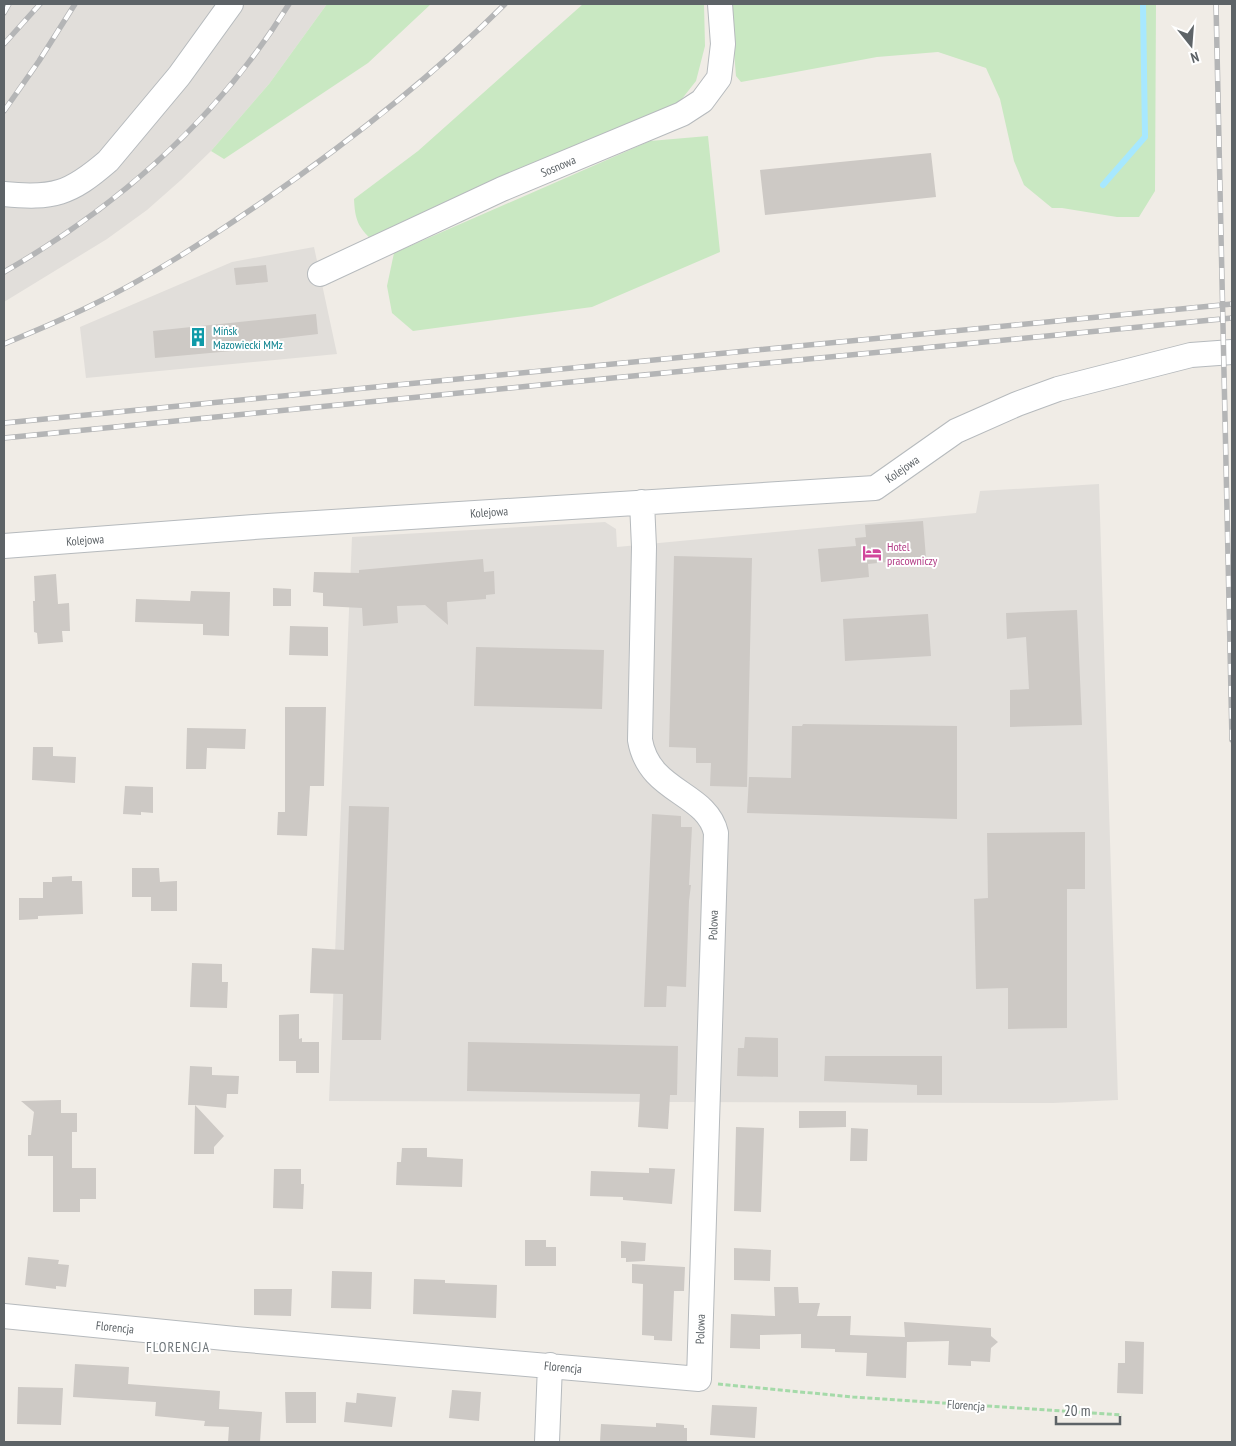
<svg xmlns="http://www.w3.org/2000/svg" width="1236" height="1446" font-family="'PT Sans Narrow',sans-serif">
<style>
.industrial{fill:#e1deda}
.green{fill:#c9e8c2}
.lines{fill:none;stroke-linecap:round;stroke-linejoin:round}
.stream{stroke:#a7e8ff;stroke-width:6}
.building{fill:#cdc9c5}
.minor-casing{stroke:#b6babd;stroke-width:26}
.path{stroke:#a5daa9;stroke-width:3;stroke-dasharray:5 2.5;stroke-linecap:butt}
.minor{stroke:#fff;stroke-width:24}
.rail-casing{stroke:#b4b5b6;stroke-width:5.5}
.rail{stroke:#fff;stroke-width:4;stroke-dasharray:11;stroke-linecap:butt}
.labels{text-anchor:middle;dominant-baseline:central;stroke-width:4;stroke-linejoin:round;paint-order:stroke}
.street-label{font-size:12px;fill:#5d6367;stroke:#fff}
.culture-label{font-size:12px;fill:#0d838f;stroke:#fff;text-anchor:start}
.hotel-label{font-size:12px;fill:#b23c85;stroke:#fff;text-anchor:start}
.neighbourhood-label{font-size:14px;letter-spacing:1px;fill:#6e7579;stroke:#fff}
</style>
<rect width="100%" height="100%" fill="#f0ece6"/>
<path class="industrial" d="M4,4H327L269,84L211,151L181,180L147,210L107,239L4,302Z
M314,247L337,354L86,378L80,327L232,262Z
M1099,484L1118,1100L1053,1103L329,1101L352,537L605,522L616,529L617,547L976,513L980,491Z"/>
<path class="green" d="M327,4H431L368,63L224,159L211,151L269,84Z
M583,4H704L705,46L696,81L674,109L373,241C358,227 355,220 354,199L418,151Z
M730,4H1156L1155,191L1139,217H1117L1062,208H1052L1024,185L1014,161L1000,99L986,68L938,52L877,57L741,82L736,76Z
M708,136L720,252L592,307L413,331L392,313L387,286L394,253L650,141Z"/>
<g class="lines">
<path class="stream" d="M1103,185L1145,137L1143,4"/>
</g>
<path class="building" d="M931,153L936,197L765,215L760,170Z
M266,265L268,282L236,285L234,268Z
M316,314L318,334L242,343L243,350L155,358L153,331Z
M923,521L926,558L868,564L869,577L821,582L818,549L856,546L855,538L866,537L865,525Z
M674,556L752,558L747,787L710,786L711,763H696V748L669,747Z
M483,559L484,572L494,571L495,594L486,595V599L447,602L448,625L425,605L397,606L398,623L363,626L362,608L323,606V593L313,592L314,572L359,573V570Z
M56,574L58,604L69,603L70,631H62L63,642L38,644L37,633L34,632L33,601H35L34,576Z
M273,588L291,589V606H273Z
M191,591L230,592L229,636L203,635V624L135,622L136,599L190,601Z
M1077,610L1082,725L1010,727V690L1029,689L1026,637L1007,639L1006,613Z
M928,614L931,656L845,661L843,619Z
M290,626L328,627V656L289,655Z
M476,647L604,650L602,709L474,706Z
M285,707H326L324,786H310L307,836L277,835L278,812H285Z
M803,724L957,726V819L747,813L749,777L791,778L792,726H802Z
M187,728L246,729L245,749L207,748L206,769H186Z
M33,747H53V756L76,757L75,783L32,780Z
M125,786L153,787V813L141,812V815L123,814Z
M349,806L389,807L381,1040H342L343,994L310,993L312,948L344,950Z
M652,814L681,816V827H692L689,885H691L689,901L686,987L667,986L666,1007H644Z
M1085,832V889H1067V1028L1008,1029V988L976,989L974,899L988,898L987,833Z
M132,868H159L160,882L177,881V911H151V897H132Z
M72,876V881H82L83,914L38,916V919L19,920V898H43V882H52V877Z
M192,963L222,964V982H228L227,1008L190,1007Z
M299,1014V1039L302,1038V1042H319V1073H296V1061H279V1015Z
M745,1037L778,1038V1077L737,1076L738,1048H744Z
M468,1042L678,1046L677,1095H670L668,1129L638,1127L640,1094L467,1091Z
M825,1056H942V1095H917V1085L824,1081Z
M190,1066L212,1067V1075L239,1076L238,1094H227L226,1108L195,1105L224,1136L214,1147V1154H194L195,1105H188Z
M61,1100V1113H77V1132H72V1168H96V1199H80V1212H53V1156H28V1135H31L34,1112L21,1101Z
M799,1111H846V1127L799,1128Z
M736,1127L764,1128L761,1212L734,1211Z
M851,1128L868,1129L867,1161H850Z
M402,1148H427V1157L463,1159L462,1187L396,1185L397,1162H401Z
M649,1168L675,1169L672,1204L623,1200V1197L590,1196L591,1171L649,1173Z
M274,1169H301V1184H304L303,1209L273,1208Z
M525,1240H546V1247H556V1266H525Z
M621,1241L646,1243L645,1261L626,1262V1258H621Z
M734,1248L771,1250L770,1281L734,1280Z
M28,1257L59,1260L58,1264L69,1265L66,1287L56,1286V1289L25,1285Z
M632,1264L685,1267L684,1291H674L672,1341L654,1340V1336L642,1335L643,1284L632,1283Z
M332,1271L372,1272L371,1309L331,1308Z
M414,1279L445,1280V1283L497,1285L496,1318L413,1314Z
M774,1287H798L799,1303H820L817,1316H851L850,1335L905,1337L904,1322L991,1328V1336L998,1342L991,1348L990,1362L971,1361V1366L948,1365L949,1341L907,1342L906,1378L866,1376L867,1353L835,1352V1349L801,1348V1334L760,1335V1349L730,1348L731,1314L775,1316Z
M254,1289H292L291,1316L254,1315Z
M1125,1341L1144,1342L1143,1394L1117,1393L1118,1363H1125Z
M75,1364L129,1367L128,1384L220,1391L219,1409L262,1412L260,1442H228L229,1427L204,1426L205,1421L155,1416L156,1402L73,1397Z
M18,1387L63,1388L61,1425L17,1424Z
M452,1390L481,1392L479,1421L449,1418Z
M285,1392H316V1423H286Z
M357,1393L396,1397L392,1427L344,1422L346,1402L356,1403Z
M712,1405L757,1407L755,1438L710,1435Z
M656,1423L684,1425V1428H687V1442H600L601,1424L656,1427Z"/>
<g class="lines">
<g class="minor-casing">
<path id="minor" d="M4,194C53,199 70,194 108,161L179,76L231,4
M320,274L502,189L682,114L702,101L719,78L723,44L720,4
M4,546L268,526L875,488L956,431L1017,404L1058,389L1191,355L1232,352
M4,1316L235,1339L699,1379L716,833C707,792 649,793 640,740L644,547L642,502
M547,1442L550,1365"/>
</g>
<path class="path" d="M718,1384L853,1397L1122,1415"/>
<use href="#minor" class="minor"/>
<g class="rail-casing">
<path id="rail" d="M1216,4L1232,740
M4,13L9,4
M4,44L40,4
M4,111L39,61L75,4
M4,272C119,206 219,117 289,4
M4,344C30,333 57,322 84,309C147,279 207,240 265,200C350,141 432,77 505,4
M4,423L1232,304
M4,438L530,386L1232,318"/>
</g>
<use href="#rail" class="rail"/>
</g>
<defs>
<g id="building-bare" transform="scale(1.5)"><path d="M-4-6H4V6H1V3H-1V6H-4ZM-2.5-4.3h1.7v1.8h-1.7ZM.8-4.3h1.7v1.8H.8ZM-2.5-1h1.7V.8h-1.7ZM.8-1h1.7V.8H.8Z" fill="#0f9aa8" stroke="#fff" stroke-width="2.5" paint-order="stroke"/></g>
<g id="hotel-bare" transform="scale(1.5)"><path d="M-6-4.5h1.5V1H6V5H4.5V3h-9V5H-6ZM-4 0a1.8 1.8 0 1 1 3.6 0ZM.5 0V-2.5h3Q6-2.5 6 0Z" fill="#d1479c" stroke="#fff" stroke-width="2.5" paint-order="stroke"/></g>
</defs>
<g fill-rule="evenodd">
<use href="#building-bare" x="198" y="337"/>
<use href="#hotel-bare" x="872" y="553"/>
</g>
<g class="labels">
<g class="street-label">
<text transform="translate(558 166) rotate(-23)">Sosnowa</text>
<text transform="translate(902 469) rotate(-35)">Kolejowa</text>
<text transform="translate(489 512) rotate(-4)">Kolejowa</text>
<text transform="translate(85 540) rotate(-4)">Kolejowa</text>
<text transform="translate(713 925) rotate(-88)">Polowa</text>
<text transform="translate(115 1327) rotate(6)">Florencja</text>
<text transform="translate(700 1329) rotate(-88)">Polowa</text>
<text transform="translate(563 1367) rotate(5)">Florencja</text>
<text transform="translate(966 1405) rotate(4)">Florencja</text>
</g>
<g class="culture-label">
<text x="213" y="330">Mińsk<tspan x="213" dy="14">Mazowiecki MMz</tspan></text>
</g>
<g class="hotel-label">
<text x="887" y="546">Hotel<tspan x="887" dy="14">pracowniczy</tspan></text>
</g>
<g class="neighbourhood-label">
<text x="178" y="1347">FLORENCJA</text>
</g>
</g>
<rect width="1236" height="1446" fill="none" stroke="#5d6367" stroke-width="10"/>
<g transform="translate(1191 45) rotate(163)" stroke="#ffffff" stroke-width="4" paint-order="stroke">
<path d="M0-4L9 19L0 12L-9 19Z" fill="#5d6367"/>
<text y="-8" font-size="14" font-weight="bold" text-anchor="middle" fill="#5d6367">N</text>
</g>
<path d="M1056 1416v8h64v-8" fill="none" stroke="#5d6367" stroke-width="2.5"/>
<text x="1064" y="1416" font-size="15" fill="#5d6367" stroke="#ffffff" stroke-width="4" paint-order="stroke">20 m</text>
</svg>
